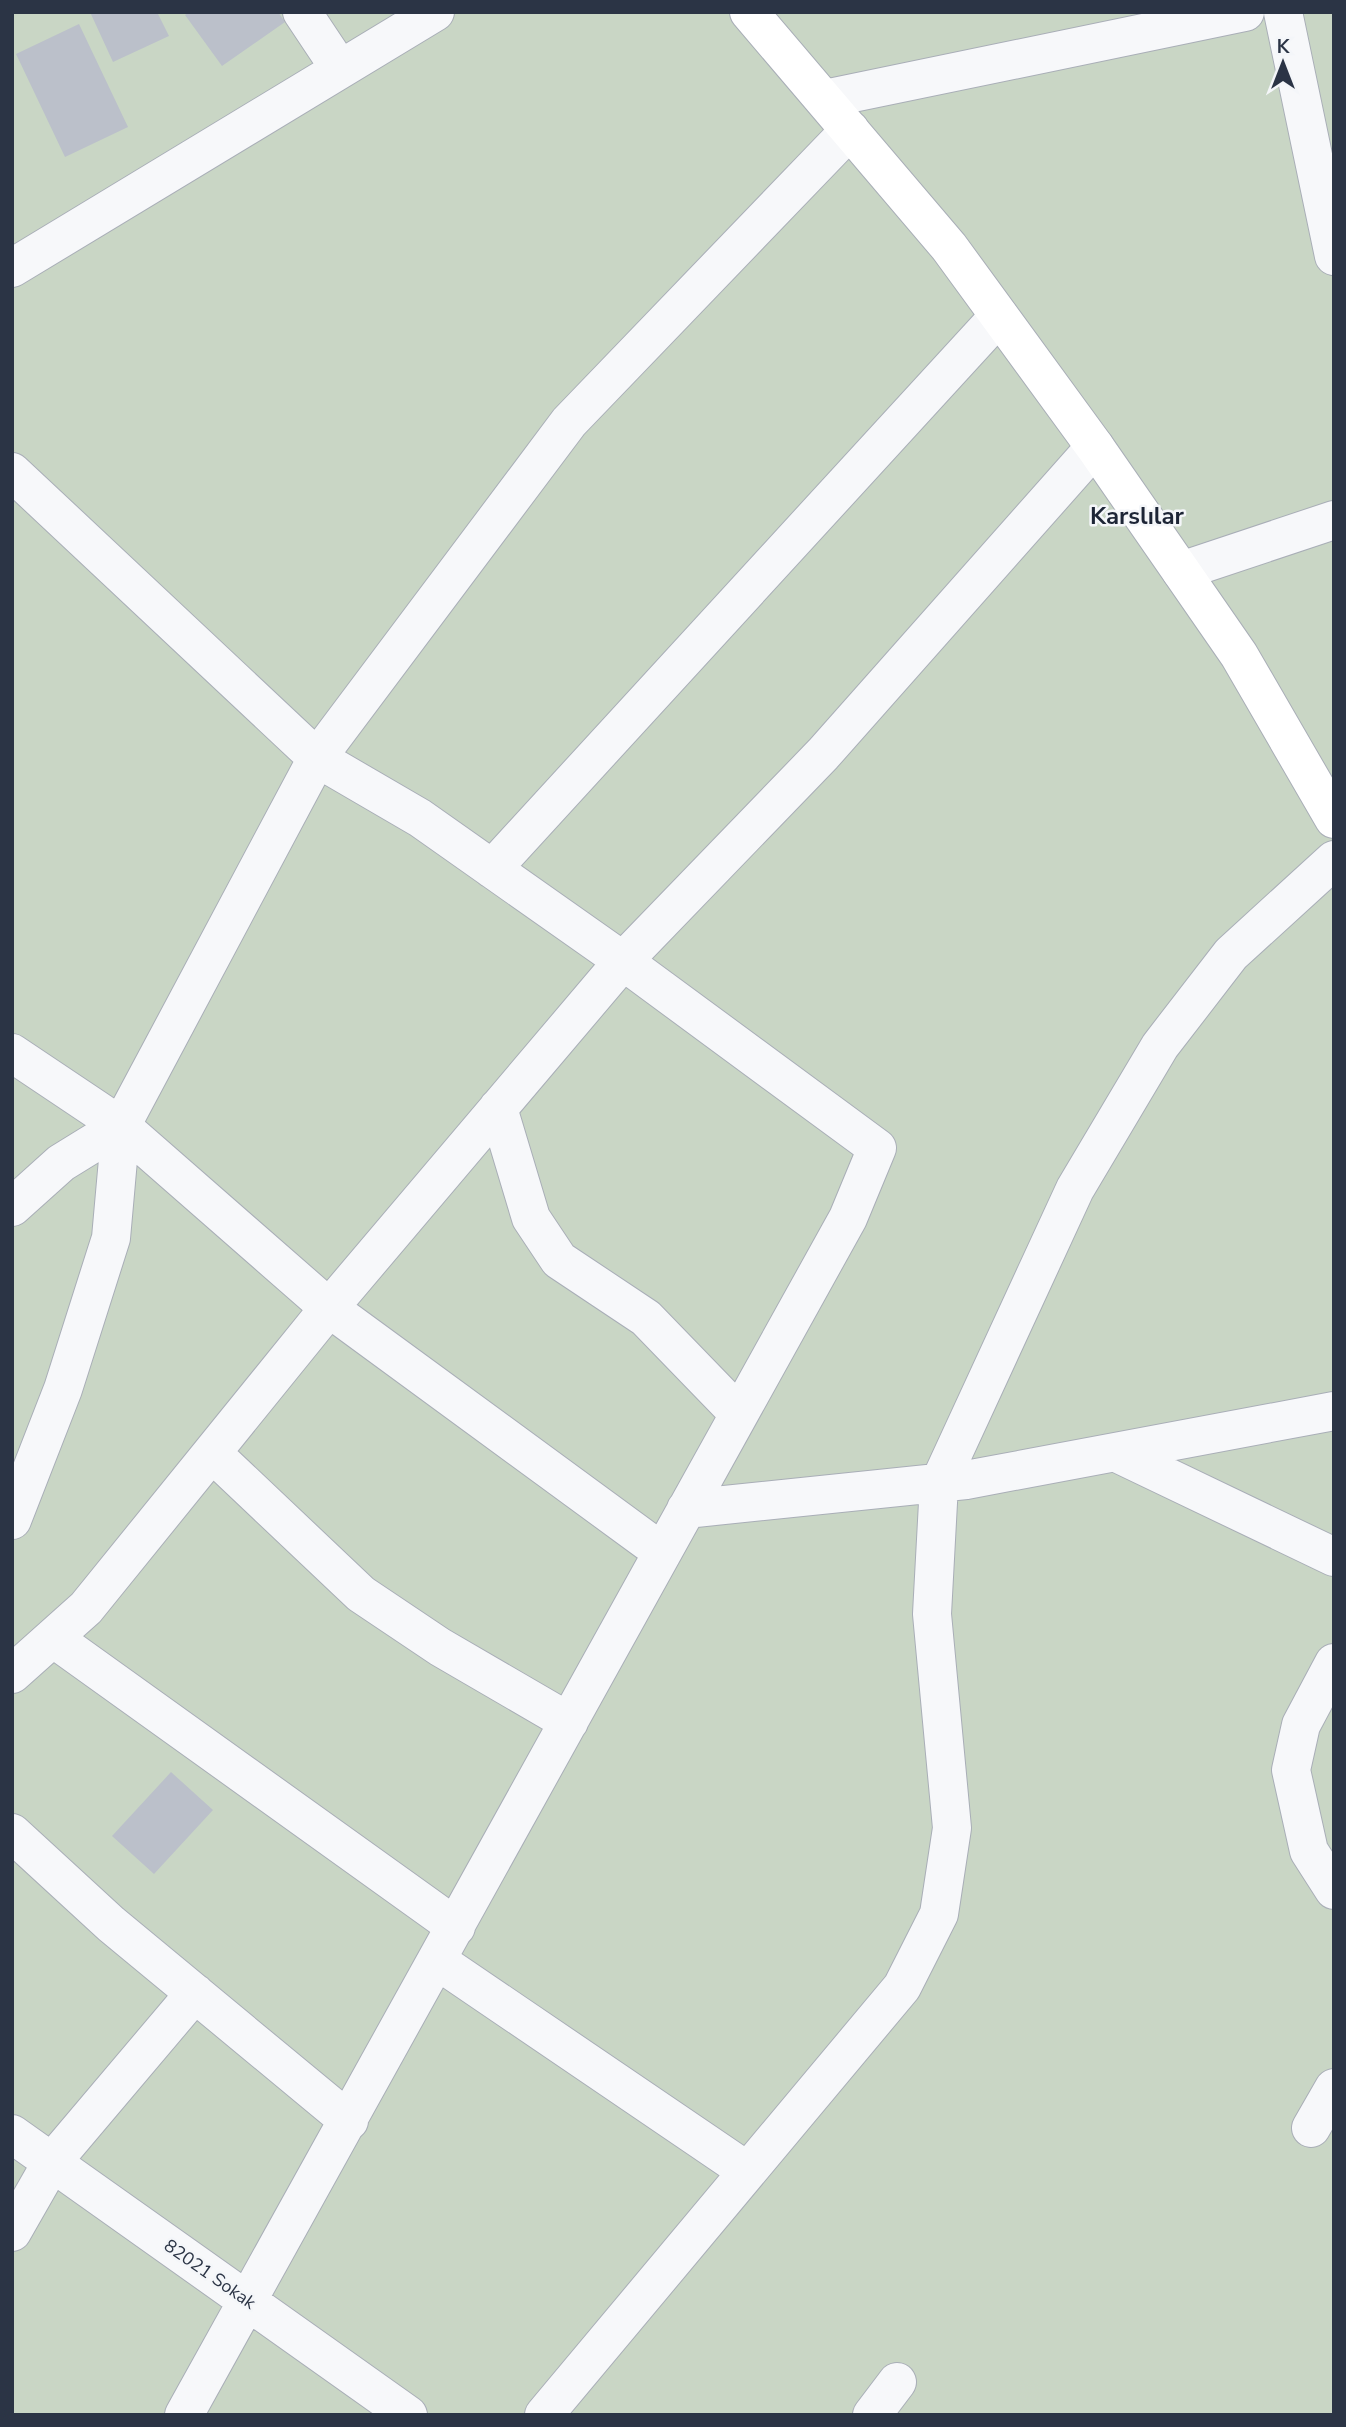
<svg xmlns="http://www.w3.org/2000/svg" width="1346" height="2427" font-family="'Nunito Sans',sans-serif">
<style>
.green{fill:#c9d6c5}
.building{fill:#bbc0ca}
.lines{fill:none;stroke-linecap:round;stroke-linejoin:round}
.street-casing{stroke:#a9aeb7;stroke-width:40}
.secondary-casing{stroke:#a9aeb7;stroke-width:40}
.street{stroke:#f7f8fa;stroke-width:38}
.secondary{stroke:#fff;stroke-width:38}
.labels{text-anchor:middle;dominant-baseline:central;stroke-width:5;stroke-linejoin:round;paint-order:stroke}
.street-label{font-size:18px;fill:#2b3445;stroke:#f4f6f9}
.district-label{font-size:24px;font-weight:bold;fill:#1d2536;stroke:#f4f6f9}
</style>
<rect width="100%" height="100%" fill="#e4e7ec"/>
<path class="green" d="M12,12H1334V2415H12Z"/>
<path class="building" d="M90,12H157L169,36L113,62Z
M189,12H278L285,22L222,66L185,15Z
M79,24L128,127L65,157L16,54Z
M171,1772L213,1810L154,1874L112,1836Z"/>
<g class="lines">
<g class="street-casing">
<path id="street" d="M302,12L340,69
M1283,12L1334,256
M824,99L1245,12
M12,268L435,12
M12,472L317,758L420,818L623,961L877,1148L848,1218L184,2415
M1181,571L1334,520
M492,869L999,316
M12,1053L121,1126L329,1308L662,1552
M498,1108L531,1218L559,1260L646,1318L739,1414
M12,1207L61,1163L121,1126
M212,1453L361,1594L440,1647L569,1722
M1117,1453L1334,1557
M686,1509L966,1480L1334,1411
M12,1520L63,1389L111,1238L121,1126L317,758L569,422L850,130
M53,1638L456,1927
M1334,1663L1301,1725L1291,1770L1309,1851L1334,1890
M12,1674L86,1608L329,1308L623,961L823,754L1095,447
M12,1833L111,1924L349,2121
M438,1961L747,2171
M1311,2128L1334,2088
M12,2134L408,2415
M12,2232L52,2162L195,1993
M544,2415L902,1987L939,1914L952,1828L932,1614L939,1484L1075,1189L1160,1046L1231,954L1334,860
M872,2415L897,2382"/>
</g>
<g class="secondary-casing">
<path id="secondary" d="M749,12L949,247L1095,447L1239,655L1334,819"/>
</g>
<use href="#street" class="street"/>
<use href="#secondary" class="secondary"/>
</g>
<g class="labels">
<g class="street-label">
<text transform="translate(210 2274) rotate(35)">82021 Sokak</text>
</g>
<g class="district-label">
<text x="1137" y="516">Karslılar</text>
</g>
</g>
<rect width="1346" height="2427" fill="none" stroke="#2b3445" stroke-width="28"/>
<g transform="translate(1283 63)" stroke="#f4f6f9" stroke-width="5" paint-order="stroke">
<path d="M0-5L12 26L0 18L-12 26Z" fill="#2b3445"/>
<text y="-10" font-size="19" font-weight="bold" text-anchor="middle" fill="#2b3445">K</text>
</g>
</svg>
